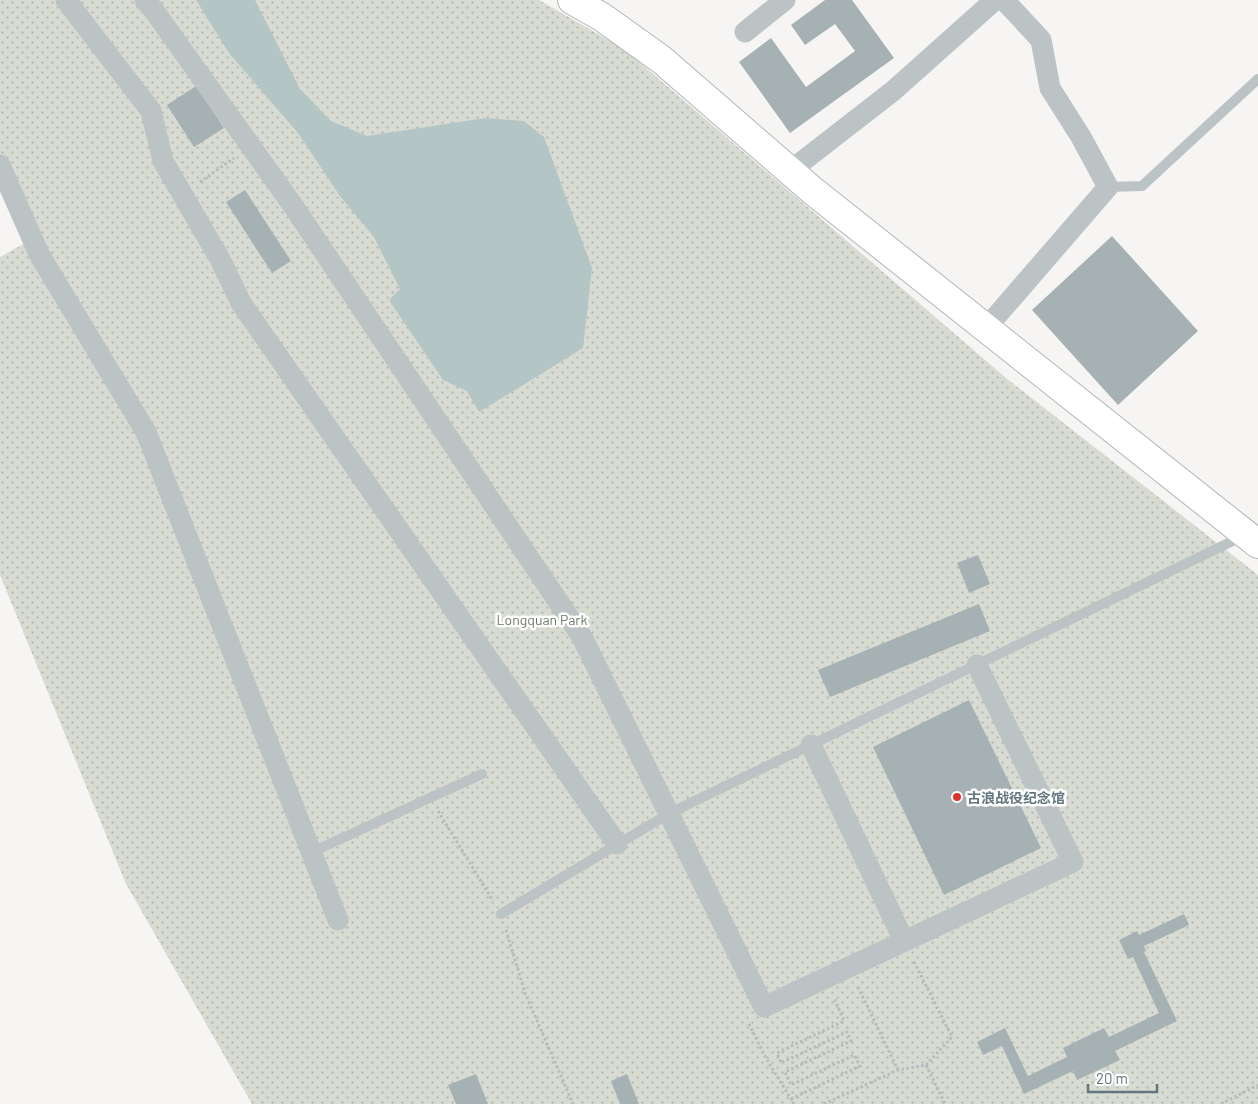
<svg xmlns="http://www.w3.org/2000/svg" width="1258" height="1104" font-family="Barlow,'Noto Sans SC',sans-serif">
<style>
.green{fill:url(#green-dots)}
.water{fill:#b4c5c6}
.building{fill:#a6b1b4}
.lines{fill:none;stroke-linecap:round;stroke-linejoin:round}
.secondary-casing{stroke:#afb7b9;stroke-width:30}
.path{stroke:#b7bbbd;stroke-width:3;stroke-dasharray:2.5 2.5;stroke-linecap:butt}
.lane{stroke:#bcc3c5;stroke-width:10}
.street{stroke:#bcc3c5;stroke-width:21}
.secondary{stroke:#fff;stroke-width:28}
.poi-dot{fill:#df302a;stroke:#fff;stroke-width:2}
.labels{text-anchor:middle;dominant-baseline:central;stroke-width:5;stroke-linejoin:round;paint-order:stroke}
.park-label{font-size:14px;fill:#6d7a64;stroke:#fff}
.poi-label{font-size:14px;font-weight:bold;fill:#62777d;stroke:#fff;text-anchor:start}
</style>
<defs>
<pattern id="green-dots" width="8" height="8" patternUnits="userSpaceOnUse" patternTransform="scale(1.25)"><rect width="8" height="8" fill="#d7dbd2"/><path d="M2 2h.1M6 6h.1" fill="none" stroke="#b2b6b0" stroke-width="1.8" stroke-linecap="round"/></pattern>
</defs>
<rect width="100%" height="100%" fill="#f6f5f3"/>
<path class="green" d="M0,0H539L624,49L1006,378L1258,575V1104H252L126,884L0,575V257L27,242L0,169Z"/>
<path class="water" d="M196,0H255L300,89L331,121L367,136L485,118L524,121L544,137L592,268L583,348L479,412L467,391L443,380L389,300L400,289L374,237L340,196L298,133L229,53Z"/>
<path class="building" d="M825,0H852L894,58L790,133L739,62L771,38L806,87L855,51L835,24L805,45L791,25Z
M196,86L224,128L194,147L167,105Z
M245,190L291,261L272,273L226,202Z
M1112,236L1198,331L1118,405L1032,310Z
M978,555L990,584L969,593L957,563Z
M979,604L990,631L830,697L818,670Z
M969,700L1041,848L944,895L873,747Z
M1184,914L1189,925L1144,946L1146,951L1144,952L1177,1021L1115,1051L1120,1060L1077,1080L1073,1071L1024,1094L1002,1046L983,1055L977,1042L1005,1028L1028,1076L1067,1057L1063,1048L1104,1028L1109,1037L1159,1013L1133,957L1128,959L1119,940L1137,931L1139,935Z
M476,1074L488,1104H456L448,1085Z
M627,1074L639,1104H620L611,1081Z"/>
<g class="lines">
<g class="secondary-casing">
<path id="secondary" d="M572,0L602,17L662,60L813,191L1258,544"/>
</g>
<path class="path" d="M200,182L234,158
M438,811L493,901
M506,930L525,993L573,1104
M858,987L898,1070
M749,1024L766,1058L794,1104
M926,1065L945,1104
M791,1099L860,1066L854,1055L791,1085L785,1072L851,1041L847,1032L781,1063L777,1053L844,1021L834,998
M824,1104L898,1070L926,1065L952,1037L913,960
M1221,1104L1258,1085"/>
<path class="lane" d="M1108,187L1142,186L1258,79
M312,852L482,774
M501,914L670,813L1243,536"/>
<path class="street" d="M66,0L151,111L163,161L220,259L241,303L617,844
M145,0L155,12L294,207L582,637L764,1007L1073,862L977,665
M745,32L785,0
M0,165L39,254L146,432L338,920
M790,171L893,91L995,0
M986,328L1108,187L1081,137L1050,88L1041,40L1004,0
M811,745L904,941"/>
<use href="#secondary" class="secondary"/>
</g>
<circle class="poi-dot" cx="957" cy="797" r="5"/>
<g class="labels">
<g class="park-label">
<text x="542" y="619">Longquan Park</text>
</g>
<g class="poi-label">
<text x="967" y="797">古浪战役纪念馆</text>
</g>
</g>
<path d="M1088 1084v8h69v-8" fill="none" stroke="#62777d" stroke-width="2.5"/>
<text x="1096" y="1084" font-size="15" fill="#62777d" stroke="#ffffff" stroke-width="4" paint-order="stroke">20 m</text>
</svg>
